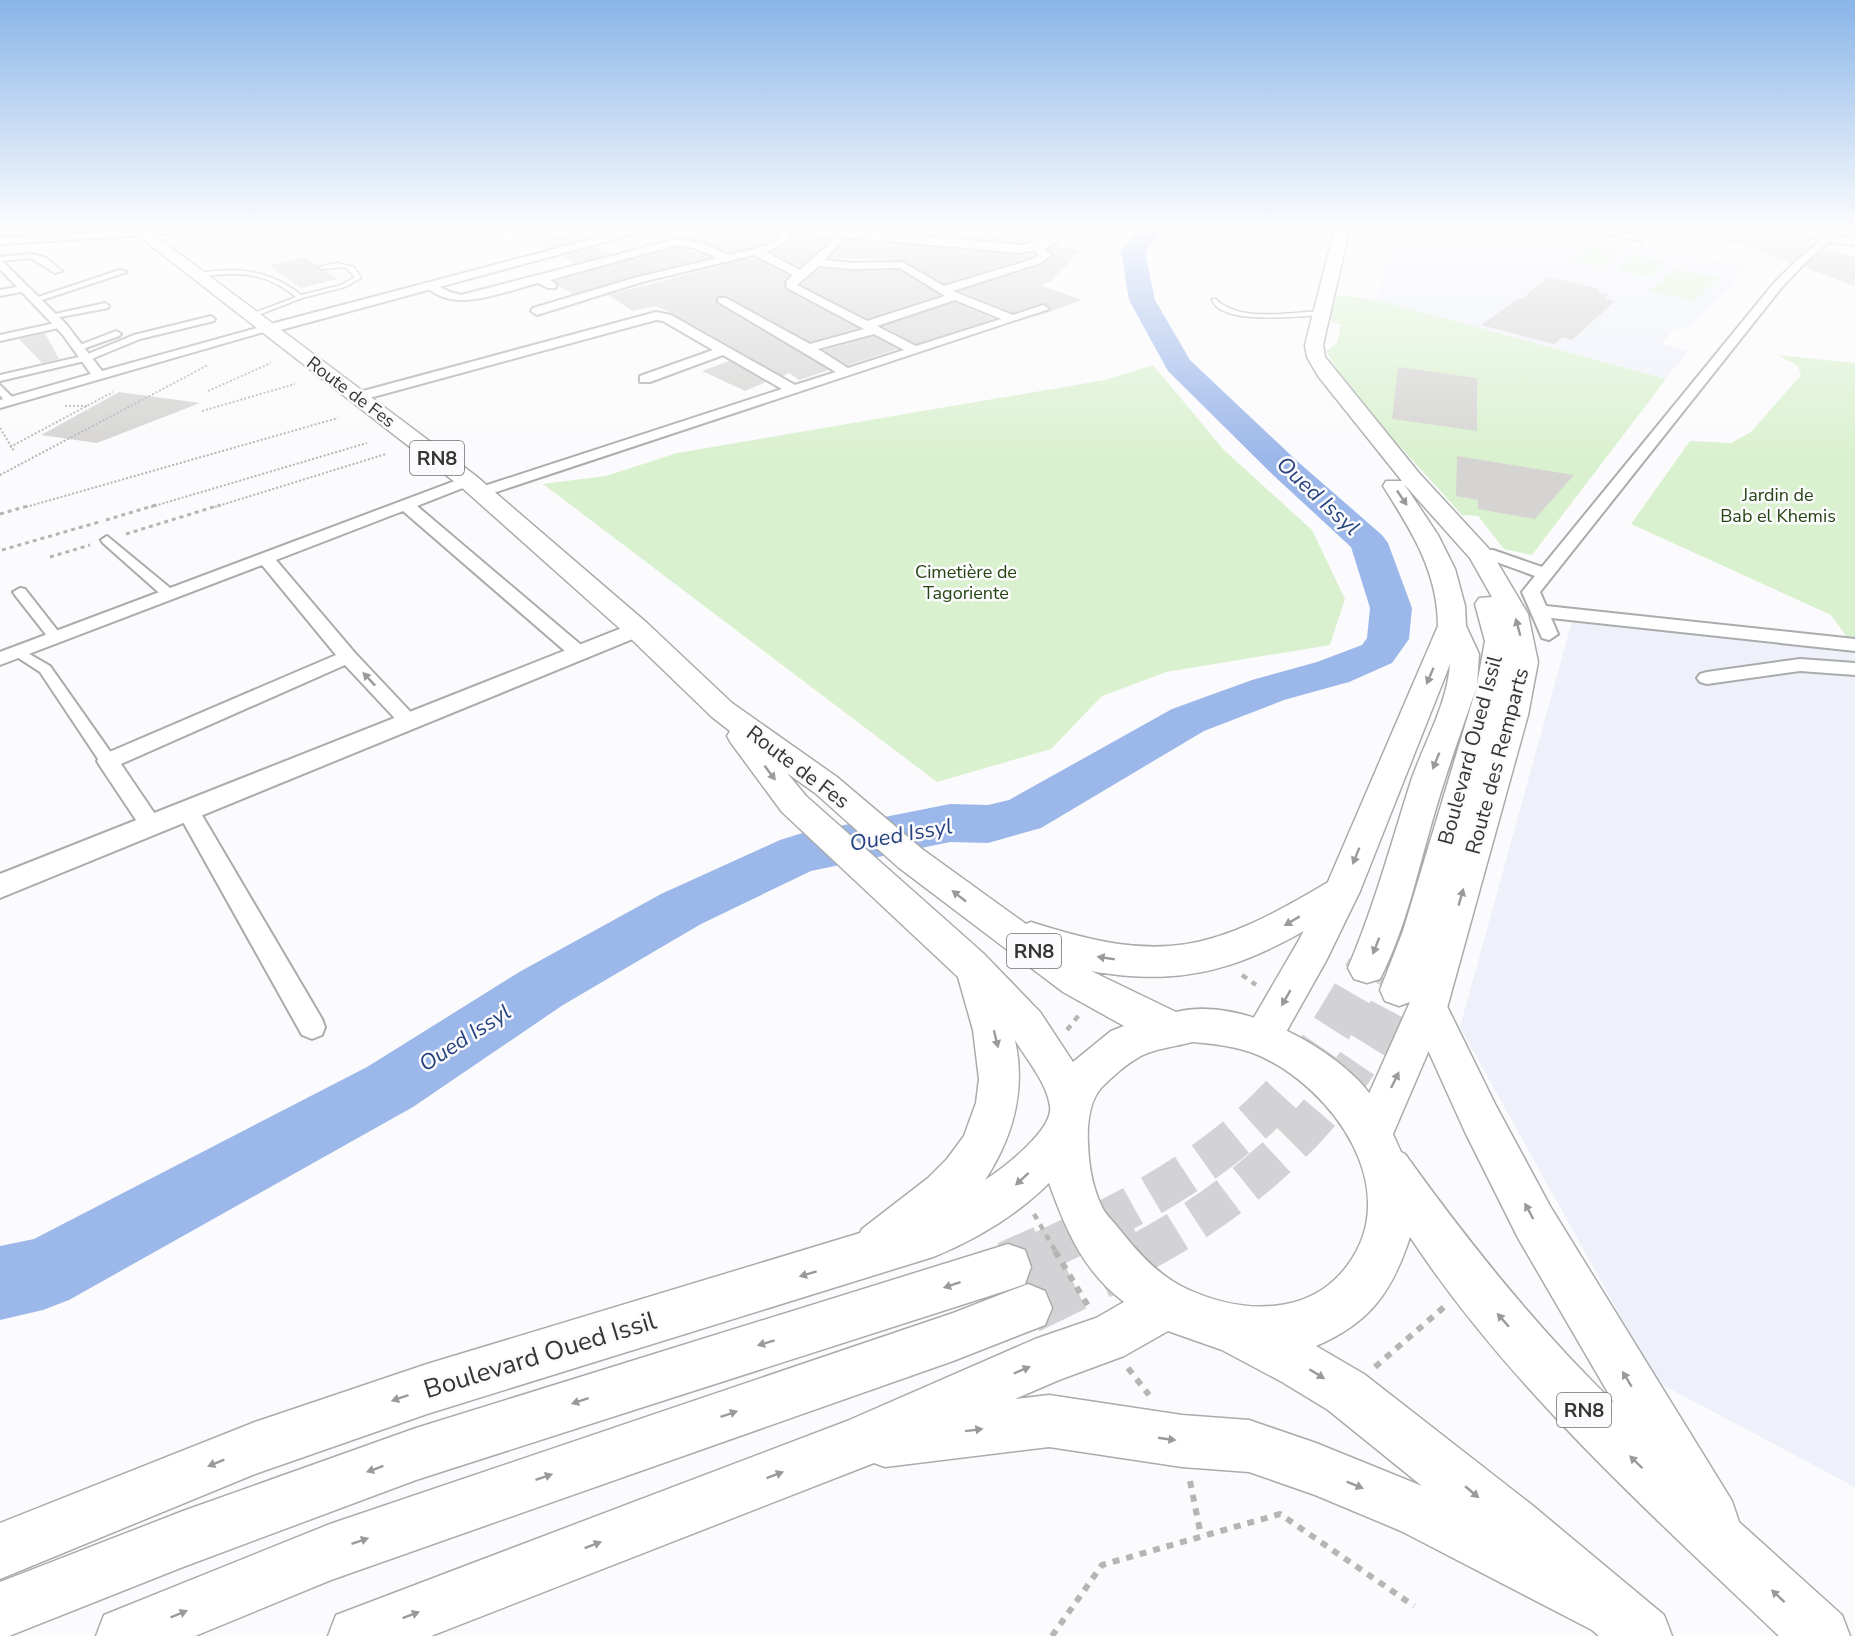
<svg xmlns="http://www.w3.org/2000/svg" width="1855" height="1636" font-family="'Nunito Sans',sans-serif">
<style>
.built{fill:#eef1fa}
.green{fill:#daf1cf}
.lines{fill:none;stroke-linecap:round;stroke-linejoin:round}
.river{fill:#9cb7e9;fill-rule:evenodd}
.building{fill:#d5d4d2}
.secondary-tunnel-far1{stroke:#d3d3d5;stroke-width:41;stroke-dasharray:41 21;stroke-linecap:butt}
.secondary-tunnel{stroke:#d3d3d5;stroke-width:52;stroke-dasharray:52 26;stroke-linecap:butt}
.service-casing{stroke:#aaabac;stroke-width:3}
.pedestrian-casing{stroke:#aaabac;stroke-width:4}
.minor-casing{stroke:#aaabac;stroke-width:4}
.tertiary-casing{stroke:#aaabac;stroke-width:4}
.secondary-casing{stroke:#aaabac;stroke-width:3}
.primary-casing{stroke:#aaabac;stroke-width:3}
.path-far3{stroke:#b5b5b6;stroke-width:2;stroke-dasharray:2 2;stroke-linecap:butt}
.path-far2{stroke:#b5b5b6;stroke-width:3;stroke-dasharray:4 4;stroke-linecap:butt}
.path-far1{stroke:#b5b5b6;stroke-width:4.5;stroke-dasharray:6 6;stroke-linecap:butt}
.path{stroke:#b5b5b6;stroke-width:6;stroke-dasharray:7 7;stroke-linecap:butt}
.service{fill:#fff;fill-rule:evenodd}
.pedestrian{fill:#fff;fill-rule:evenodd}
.minor{fill:#fff;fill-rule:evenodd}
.tertiary{fill:#fff;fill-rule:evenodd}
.secondary{fill:#fff;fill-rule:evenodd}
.primary{fill:#fff;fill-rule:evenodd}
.oneway{fill:#9a9a9a}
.labels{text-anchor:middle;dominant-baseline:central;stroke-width:5;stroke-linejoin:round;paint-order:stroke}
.far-street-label{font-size:18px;fill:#353535;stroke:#fbfbfd}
.far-park-label{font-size:18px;fill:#254411;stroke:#fbfbfd}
.shield{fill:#fbfbfd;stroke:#707071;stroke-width:1.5}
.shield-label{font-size:20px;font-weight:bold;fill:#353535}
.street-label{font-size:21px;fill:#353535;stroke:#fbfbfd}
.water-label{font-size:22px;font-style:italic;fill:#26427f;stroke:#fbfbfd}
.near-street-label{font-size:26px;fill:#353535;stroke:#fbfbfd}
</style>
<rect width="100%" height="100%" fill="#fbfbfd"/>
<path class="built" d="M1393,227H1549L1750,267L1688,328L1675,329L1661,343L1688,351L1666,379L1378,300Z
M1572,621L1855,652V1487L1657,1382L1460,1027Z"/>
<path class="green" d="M1589,246L1620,252L1602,267L1571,260Z
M1632,255L1665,262L1651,277L1617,270Z
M1675,269L1719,278L1695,301L1649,291Z
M1338,295L1378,300L1666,379L1532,555L1504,549L1478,516L1462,515L1349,390L1326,351L1337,343L1341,325L1328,320Z
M1777,355L1855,363V638L1847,637L1831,615L1631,524L1690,441L1731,443L1751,432L1801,375L1798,366Z
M1153,365L1224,450L1312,530L1345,599L1330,645L1166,672L1102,696L1051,749L937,782L543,484L606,476L677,453L1105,380Z"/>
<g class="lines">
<path class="river" d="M1142,227H1166L1145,252L1155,300L1190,360L1297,461L1382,535L1388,543L1412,608L1409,639L1392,663L1349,682L1284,700L1204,731L1041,828L988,843L950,842L811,871L701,924L563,1005L413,1107L69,1300L43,1310L0,1320V1246L34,1239L367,1067L521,971L661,894L780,840L799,834L950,804L988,805L1009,800L1172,709L1252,680L1317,662L1362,645L1367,638L1370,608L1351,547L1273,475L1168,371L1129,300L1121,251Z"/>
</g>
<path class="building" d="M704,227H764L771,233L779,234L765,244L729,253L701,241L686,238Z
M851,227H963L959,234L1023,238L1021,241L1025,242Z
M1709,227H1783L1813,239L1805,247H1809L1791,263L1758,251L1759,249L1708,238Z
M566,234L580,240L547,249L533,242Z
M793,235L831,238L800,267L771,252L788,244Z
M846,240L1021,255H1036L944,284L902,260L830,258Z
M1054,246L1081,250L1051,281L1040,285L1082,300L1032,318L1051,308L1042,303L1013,313L960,291L1042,265L1052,257L1049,250Z
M596,247L611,254L577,263L562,256Z
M677,247L710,257L573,294L558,286L555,281Z
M1823,250L1855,257V286L1804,267Z
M305,257L317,265V269L326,271L338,279L301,288L269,265Z
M754,257L789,276L784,282L786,290L858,328L810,342L727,296H716L717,304L829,370L799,380L789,373L783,376L672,313L655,306L633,311L608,295Z
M820,268L851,271L899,270L940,295L867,319L801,285Z
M1548,277L1600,289L1597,292L1609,294L1605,298L1615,301L1572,340L1562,337L1554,344L1481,325L1519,298L1522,299Z
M955,302L994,319L916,344L883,326Z
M45,333L59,359L42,363L19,339Z
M874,336L898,349L848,365L824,350Z
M729,361L766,382L745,391L702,371Z
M1398,367L1477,378V431L1392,419Z
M119,392L200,403L97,443L41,435Z
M1457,456L1574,475L1535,519L1478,509V500L1456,496Z"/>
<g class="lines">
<path class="secondary-tunnel-far1" d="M1041,1252C1131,1210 1223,1162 1289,1086C1320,1050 1344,1009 1367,968
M1142,1252C1256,1190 1343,1108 1399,990"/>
<path class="secondary-tunnel" d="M1008,1267L1044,1251
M1028,1308L1145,1251"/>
<g class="service-casing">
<path id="service" d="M337,263L354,267L361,278L345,287L302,298L251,318L249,317V315L296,297C263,270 235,272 195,277L192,275C199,272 208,272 215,271C249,268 275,274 301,295L341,285L355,277L345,267L321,269L318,267Z
M1212,299H1216C1238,323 1292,312 1322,311L1325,313L1322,315C1299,316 1219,326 1212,299Z"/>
</g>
<g class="pedestrian-casing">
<path id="pedestrian" d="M1825,237L1832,239L1805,263H1799V259Z
M31,254L46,258L62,271L55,273L31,258L0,261V257Z
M120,270L127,272L39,301L32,299Z
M22,286L25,291L0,296V290Z
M105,303L109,306L108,308L50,319L46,316Z
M211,316L215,319L214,321L140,339L89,360L0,381V375L83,356L134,335Z
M60,322L63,323V327L0,341V335Z
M116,331L121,334L119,336L80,350L72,348Z
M0,385L14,399V403H6L0,395Z
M107,536L175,592V598H165L103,543L101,540Z
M20,588L25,589L61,635V641H51L15,595L13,592Z
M19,648L50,666L114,757L116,761L114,765H102L40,672L14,655V649Z"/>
</g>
<g class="minor-casing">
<path id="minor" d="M172,227H233L228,230L0,244V238Z
M561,227H581L620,238L615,241Z
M785,227L794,229L787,242L766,252L800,270L843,231L848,234L825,260L851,263L902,262L944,286L1033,259L1039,255L1032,247L1041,245L1051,255L1041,263L953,291L1013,315L1043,305L1049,309L481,497L473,492L475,489L782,389L723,355L650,382H640V376L713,350L663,321L656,320L362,400H352L350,397L352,394L656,312L671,315L795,385L836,372L718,302V298H726L810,344L864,329L787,288L786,282L793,275L754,255L642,282L537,315L531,311L533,308L634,278L717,258L694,248L677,245L550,280L556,284V288H548L538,283C505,291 454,315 426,286L432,283L450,292L461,295L677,239L700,243L729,255L766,246L779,238ZM819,266L851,269L900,268L945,296L867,321L797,285ZM955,300L1001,319L916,346L877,326ZM874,334L904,350L848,368L818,349Z
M977,227H1026L1038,231L1033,234Z
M1579,227H1602L1646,238L1641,241Z
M1785,227C1809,227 1831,236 1855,239V245L1824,241Z
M0,259L66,324L102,371L268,325L274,329L0,408V400L91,374L63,335L0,269Z
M1798,259L1807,261L1782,287L1540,592L1546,606L1855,639V651L1551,618L1558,634L1549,640L1542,638L1522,592L1535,576L1491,560L1475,559L1473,555L1475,551L1493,550L1542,567L1774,283Z
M468,476L476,481L473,484L417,506L587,650L590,654L587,658H573L403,511L276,560L355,653L420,722L417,727H403L345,665L121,764L163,826L160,832L152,834L144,832L100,766L97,761L100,756L336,655L262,565L0,665V652Z
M1800,659L1855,663V675L1800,671L1707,684L1700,682L1697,678L1700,674L1707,672Z
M188,803L196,805L322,1019L325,1027L322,1035L312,1039L302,1035L177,811L180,805Z"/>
</g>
<g class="tertiary-casing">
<path id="tertiary" d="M638,227H660L273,332L268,334L260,329L263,326Z
M766,227H821L1021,245C1043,241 1058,227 1080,227L1047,248L1021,253L772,231Z
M637,622L645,624L649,629L645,634L0,898V874Z"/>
</g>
<g class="secondary-casing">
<path id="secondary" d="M1335,227H1350L1323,345L1325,357L1419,473L1490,550L1528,614L1538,662L1528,715L1447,1008L1387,1148L1372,1154L1357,1148L1351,1134L1410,1002L1399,1006L1385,1001L1380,990L1403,931L1477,686C1461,731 1445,776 1432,822C1417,874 1405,930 1380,979L1367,983L1354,979L1348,968C1374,907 1391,844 1411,781C1424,743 1447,705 1450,664L1360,891L1326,961L1276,1050L1262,1055L1248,1050L1242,1038L1299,940L1324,891L1438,626C1438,572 1411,530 1383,486L1386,481H1402L1318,376L1307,357L1305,345ZM1404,484L1470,558L1492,597L1479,598L1475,604L1485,641L1477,685L1479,654L1466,626L1465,606L1455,569L1438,535Z
M1008,1244L1025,1250L1031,1267L1025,1284L1008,1290L416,1480L183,1567L9,1636H0V1582L183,1511L416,1428Z
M1028,1284L1045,1291L1052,1308L1045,1325L953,1361L331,1580L195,1636H96L104,1615L330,1524L953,1313Z"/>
</g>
<g class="primary-casing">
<path id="primary" d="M127,227H144L476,476L647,623L732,703L837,777L922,849L1026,924L1031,922C1164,965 1211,952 1330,881L1342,877L1354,881L1360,891L1354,901C1262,958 1202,991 1091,971L1176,1012C1235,997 1318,1039 1359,1081C1378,1101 1390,1127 1401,1152L1405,1154C1469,1243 1536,1327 1614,1403L1518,1238L1465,1132L1409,1008L1414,996L1428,992L1442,996L1495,1104L1550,1206L1732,1501L1739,1522L1842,1615L1850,1636H1779C1649,1512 1510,1388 1410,1237C1392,1292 1370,1323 1316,1346L1364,1374L1532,1505L1664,1615L1672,1636H1599L1592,1630L1401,1531L1315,1495L1249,1472L1182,1467L1049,1447L885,1467L874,1463L431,1636H328L336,1615L847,1421L1035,1339L1096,1318L1124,1302C1083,1271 1066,1230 1049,1183C1017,1215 975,1240 933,1257L427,1414L255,1474L0,1579V1523L255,1422L427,1364L860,1233L862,1229L928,1178L947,1159L964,1136L976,1103L979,1079L973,1030L958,977L782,812L731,743L727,736L730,731L712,717L627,635L460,486ZM787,773L815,793L898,867L1063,992L1124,1026L1111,1031L1073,1062L1040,1012L983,953L806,796ZM1015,1040C1027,1060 1047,1083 1050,1106C1054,1130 1003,1168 985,1180C1013,1137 1026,1091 1015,1040ZM1192,1042C1214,1044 1237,1046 1258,1055C1333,1088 1405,1189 1347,1266C1309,1317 1241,1314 1187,1289C1160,1277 1138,1253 1120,1230C1115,1223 1107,1216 1103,1209C1092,1187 1089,1167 1088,1144C1087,1126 1089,1102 1101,1088C1111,1078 1124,1066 1136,1059C1150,1049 1175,1047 1192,1042ZM1168,1331L1222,1350L1282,1382L1328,1410L1422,1486L1316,1443L1249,1420L1182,1415L1049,1395L1015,1399L1059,1380L1124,1356Z"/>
</g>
<path class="path-far3" d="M208,391L271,363
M65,406H88
M202,411L295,384
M0,428L14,451
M10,447L113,392
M0,475L208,365
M26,507L338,418
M151,507L367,443
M215,507L386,454"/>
<path class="path-far2" d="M0,514L31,505
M106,520L156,505
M126,534L220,505
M2,550L99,522
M50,557L90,545"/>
<path class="path-far1" d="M1242,975L1256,985
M1067,1030L1079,1015
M1034,1214L1056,1252"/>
<path class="path" d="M1055,1251L1088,1306
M1375,1367L1444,1307
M1128,1368L1149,1395
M1190,1481L1201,1536
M1052,1636L1102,1565L1280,1514L1414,1606"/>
<use href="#service" class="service"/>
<use href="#pedestrian" class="pedestrian"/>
<use href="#minor" class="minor"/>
<use href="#tertiary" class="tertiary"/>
<use href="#secondary" class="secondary"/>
<use href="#primary" class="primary"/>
</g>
<defs><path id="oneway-solid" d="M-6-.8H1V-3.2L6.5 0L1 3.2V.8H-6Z" transform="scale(1.5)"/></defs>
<g class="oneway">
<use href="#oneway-solid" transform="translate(1402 498) rotate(56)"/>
<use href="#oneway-solid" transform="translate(1518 627) rotate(-105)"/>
<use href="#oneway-solid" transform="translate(1430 676) rotate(113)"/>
<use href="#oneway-solid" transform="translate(369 679) rotate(-133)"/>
<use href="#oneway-solid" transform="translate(1436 761) rotate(112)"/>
<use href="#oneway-solid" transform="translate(770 773) rotate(53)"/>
<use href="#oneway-solid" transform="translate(1356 856) rotate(112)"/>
<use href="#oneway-solid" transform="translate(959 896) rotate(-142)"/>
<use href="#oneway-solid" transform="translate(1461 897) rotate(-74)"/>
<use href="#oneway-solid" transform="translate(1292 921) rotate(149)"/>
<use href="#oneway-solid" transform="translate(1376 946) rotate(111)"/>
<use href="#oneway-solid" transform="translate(1106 958) rotate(-171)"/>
<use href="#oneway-solid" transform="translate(1286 998) rotate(120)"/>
<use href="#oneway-solid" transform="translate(996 1039) rotate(76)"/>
<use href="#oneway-solid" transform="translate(1395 1080) rotate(-64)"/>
<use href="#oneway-solid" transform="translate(1022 1179) rotate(137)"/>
<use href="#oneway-solid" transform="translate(1529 1211) rotate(-118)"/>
<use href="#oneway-solid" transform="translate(808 1274) rotate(163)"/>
<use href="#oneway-solid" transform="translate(952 1285) rotate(162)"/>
<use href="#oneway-solid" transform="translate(1503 1320) rotate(-131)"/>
<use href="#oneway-solid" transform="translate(766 1343) rotate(163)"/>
<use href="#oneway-solid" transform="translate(1022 1370) rotate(-23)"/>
<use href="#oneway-solid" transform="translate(1317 1374) rotate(32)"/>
<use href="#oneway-solid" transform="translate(1627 1379) rotate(-121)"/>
<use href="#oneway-solid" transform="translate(400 1398) rotate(161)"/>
<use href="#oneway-solid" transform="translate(580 1401) rotate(162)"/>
<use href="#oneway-solid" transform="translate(729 1414) rotate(-19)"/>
<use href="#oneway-solid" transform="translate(974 1430) rotate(-7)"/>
<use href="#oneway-solid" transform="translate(1167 1439) rotate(8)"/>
<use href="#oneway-solid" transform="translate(1636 1462) rotate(-136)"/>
<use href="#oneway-solid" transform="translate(216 1463) rotate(158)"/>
<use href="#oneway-solid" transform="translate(375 1469) rotate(160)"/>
<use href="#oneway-solid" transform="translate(775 1475) rotate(-21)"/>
<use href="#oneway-solid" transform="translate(544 1477) rotate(-19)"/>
<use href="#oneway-solid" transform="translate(1355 1485) rotate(22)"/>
<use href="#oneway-solid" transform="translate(1472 1492) rotate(40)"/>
<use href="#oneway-solid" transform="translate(360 1541) rotate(-19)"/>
<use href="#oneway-solid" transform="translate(593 1545) rotate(-21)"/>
<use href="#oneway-solid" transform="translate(1778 1596) rotate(-137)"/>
<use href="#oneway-solid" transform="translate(179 1614) rotate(-22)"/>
<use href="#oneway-solid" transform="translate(411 1615) rotate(-21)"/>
</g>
<linearGradient id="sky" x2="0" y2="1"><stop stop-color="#89b5e8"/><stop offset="0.5" stop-color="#fdfdfe"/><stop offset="1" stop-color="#fdfdfe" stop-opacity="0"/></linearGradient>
<rect width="1855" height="456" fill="url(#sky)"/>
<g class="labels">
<g class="far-street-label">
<text transform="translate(351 392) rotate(37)">Route de Fes</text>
</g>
<g class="far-park-label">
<text x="1778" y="495">Jardin de<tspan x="1778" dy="21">Bab el Khemis</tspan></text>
<text x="966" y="572">Cimetière de<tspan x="966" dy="21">Tagoriente</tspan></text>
</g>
<g class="shield">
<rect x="410" y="441" width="54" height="34" rx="4.5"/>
<rect x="1007" y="934" width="54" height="34" rx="4.5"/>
<rect x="1557" y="1393" width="54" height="34" rx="4.5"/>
</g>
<g class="shield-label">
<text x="437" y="458">RN8</text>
<text x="1034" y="951">RN8</text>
<text x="1584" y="1410">RN8</text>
</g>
<g class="street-label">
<text transform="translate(1470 750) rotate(-75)">Boulevard Oued Issil</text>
<text transform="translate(1497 761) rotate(-75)">Route des Remparts</text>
<text transform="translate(798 767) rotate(37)">Route de Fes</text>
</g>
<g class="water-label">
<text transform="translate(1318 496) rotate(43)">Oued Issyl</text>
<text transform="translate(901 835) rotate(-10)">Oued Issyl</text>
<text transform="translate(465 1038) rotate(-33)">Oued Issyl</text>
</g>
<g class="near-street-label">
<text transform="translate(540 1355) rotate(-17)">Boulevard Oued Issil</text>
</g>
</g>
</svg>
